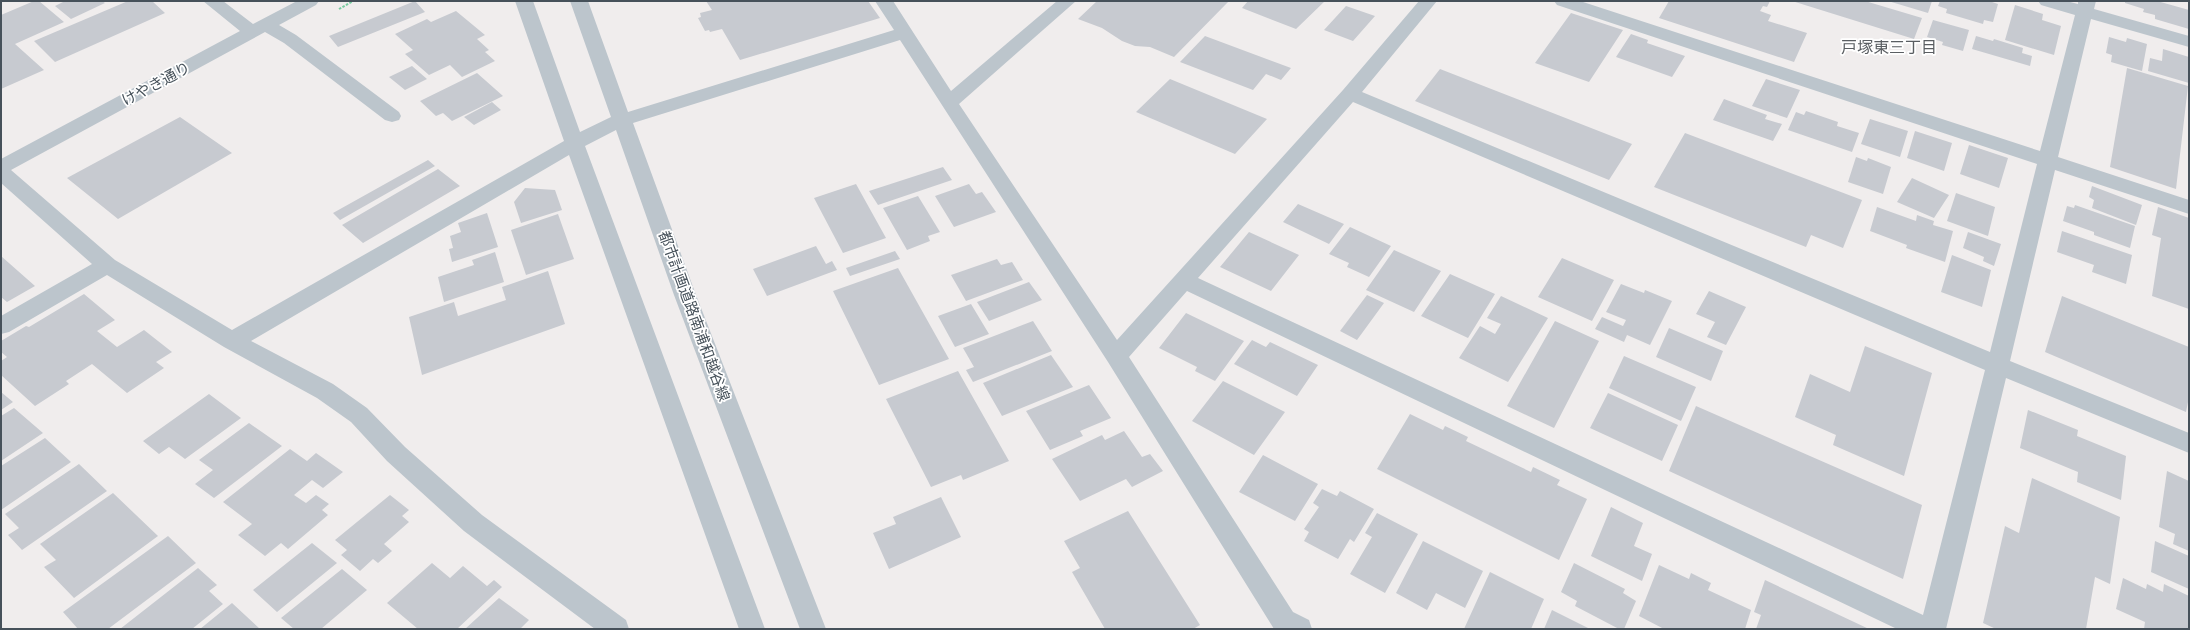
<svg xmlns="http://www.w3.org/2000/svg" width="2190" height="630" font-family="Figtree,'Noto Sans JP',sans-serif">
<style>
.building{fill:#c7cad0}
.lines{fill:none;stroke-linecap:round;stroke-linejoin:round}
.path{stroke:#75ca9f;stroke-width:2;stroke-dasharray:2.5 1.5;stroke-linecap:butt}
.minor{fill:#bcc5cc;fill-rule:evenodd}
.labels{text-anchor:middle;dominant-baseline:central;stroke-width:3.5;stroke-linejoin:round;paint-order:stroke}
.street-label{font-size:15px;fill:#46515a;stroke:#fff}
.neighbourhood-label{font-size:16px;fill:#5a5e62;stroke:#fff}
</style>
<rect width="100%" height="100%" fill="#f0eded"/>
<path class="building" d="M34,1H39L64,22L15,44L44,70L1,89V15Z
M61,1H102L105,3L71,19L55,6L63,2Z
M128,1H152L165,13L55,62L34,41Z
M415,1L425,12L338,47L329,36Z
M706,1H868L880,18L740,60L722,29L710,32L709,30L705,31L698,18L701,17L700,13L712,10Z
M1097,1H1229L1174,57L1150,47L1135,46L1122,41L1102,28L1078,19Z
M1248,1H1325L1296,29L1242,8Z
M1669,1H1770L1767,7L1763,6L1760,11L1771,15L1768,21L1807,33L1794,62L1659,18Z
M1792,1H1865L1922,18L1914,39Z
M1888,1H1932L1928,13Z
M1940,1H1989L1998,4L1993,22L1984,20L1983,24L1946,13L1947,9L1938,6Z
M2125,1H2157L2189,10V29L2155,19V15L2143,12L2144,9L2125,3Z
M2015,5L2043,14L2042,20L2061,26L2054,55L2005,40Z
M1346,6L1375,16L1353,41L1324,30Z
M456,11L485,35L477,39L489,50L485,52L495,61L462,77L450,65L429,75L405,54L413,50L395,34L427,19L431,22Z
M1571,13L1623,30L1589,82L1535,63Z
M1933,20L1969,30L1963,51L1942,45L1943,42L1927,37Z
M1631,34L1648,40L1647,43L1685,56L1672,77L1616,57Z
M1205,36L1291,68L1281,80L1266,74L1253,90L1180,62Z
M1976,36L1993,41L1994,39L2023,48L2022,53L2032,56L2030,66L1972,49Z
M2109,37L2126,42L2127,38L2147,44L2142,71L2111,62L2112,55L2106,53Z
M2163,49L2189,57V83L2148,71L2150,58L2162,61Z
M412,66L427,79L405,90L389,77Z
M2127,68L2188,86L2176,189L2110,167Z
M1440,69L1632,144L1609,180L1415,101Z
M477,73L503,96L452,121L443,113L436,116L420,101Z
M1170,79L1267,119L1235,154L1136,112Z
M1766,79L1800,90L1787,118L1752,106Z
M1724,99L1767,115L1765,119L1782,124L1773,141L1713,120Z
M492,102L501,110L474,125L464,117Z
M1806,111L1838,122L1837,126L1859,133L1852,152L1788,130L1796,112L1804,115Z
M180,117L232,153L118,219L67,178Z
M1870,119L1908,131L1900,157L1861,144Z
M1915,131L1952,143L1944,171L1907,158Z
M1685,133L1862,200L1843,248L1811,235L1806,247L1654,187Z
M1969,145L2008,158L1999,188L1960,174Z
M1856,157L1867,161L1868,158L1891,167L1883,194L1848,182Z
M428,160L435,166L340,220L333,213Z
M943,167L952,180L878,205L869,191Z
M438,169L460,186L363,243L342,225Z
M1912,178L1949,195L1934,218L1897,202Z
M856,184L886,238L843,253L814,198Z
M969,184L976,194L982,192L996,212L954,227L935,196Z
M2092,186L2142,205L2136,225L2092,208L2094,200L2089,197Z
M525,188L555,190L562,210L521,223L514,202Z
M1956,193L1995,207L1988,236L1947,221Z
M918,196L940,232L928,236L930,241L907,250L883,208Z
M1298,204L1344,224L1329,244L1283,222Z
M2075,205L2135,226L2130,248L2094,235V232L2063,221L2067,206L2074,208Z
M1877,207L1916,221L1917,215L1934,221L1933,225L1953,231L1945,262L1906,248L1907,245L1870,231Z
M2158,207L2189,218V309L2152,296L2161,238L2152,235Z
M487,213L498,247L452,262L449,249L453,248L450,236L461,232L458,223Z
M558,214L574,259L526,275L511,230Z
M1350,227L1391,246L1369,277L1347,267L1349,263L1329,254Z
M2062,231L2132,255L2126,284L2092,272L2094,265L2057,252Z
M1249,232L1299,255L1271,291L1220,267Z
M1968,232L2001,244L1994,266L1983,261L1984,257L1963,248Z
M816,246L826,264L832,261L837,270L767,296L753,269Z
M1394,250L1441,271L1414,312L1366,290Z
M895,251L900,259L850,276L846,268Z
M495,252L504,282L444,302L438,277L474,265L472,260Z
M1952,255L1991,270L1982,307L1941,292Z
M1,256L35,286L7,302L1,297Z
M1562,258L1614,280L1592,321L1538,297Z
M997,259L1001,265L1012,262L1023,280L966,301L951,275Z
M898,268L949,359L879,385L833,291Z
M548,271L565,324L422,375L409,317L454,302L458,316L506,300L502,287Z
M1450,274L1495,294L1468,338L1421,316Z
M1029,282L1042,300L989,321L977,302Z
M1621,284L1644,293L1645,290L1672,301L1650,345L1627,335L1624,342L1595,329L1602,317L1623,326L1626,320L1606,312Z
M1709,291L1746,307L1726,345L1707,337L1715,322L1696,314Z
M84,294L115,320L97,331L117,347L144,330L172,352L156,362L164,368L127,393L92,364L66,381L69,384L35,406L1,375V361L7,357L1,352V341L26,326L29,327Z
M1367,295L1384,303L1357,340L1340,331Z
M1501,296L1548,318L1508,382L1459,358L1480,326L1495,334L1501,324L1487,318Z
M2062,296L2189,347V397L2186,412L2045,352Z
M971,304L989,334L955,347L938,316Z
M1186,313L1244,341L1215,381L1195,371L1197,367L1159,348Z
M1033,321L1052,351L973,382L966,370L974,367L963,348Z
M1555,321L1599,341L1554,428L1507,406Z
M1669,328L1723,351L1711,381L1656,357Z
M1252,340L1266,347L1270,342L1318,365L1297,396L1234,364Z
M1865,346L1932,373L1904,476L1833,445L1836,435L1795,417L1810,374L1850,392Z
M1051,355L1073,387L1002,416L983,383Z
M1624,356L1696,387L1681,421L1609,388Z
M958,371L1009,461L963,480L961,475L931,487L886,399Z
M1223,381L1285,412L1254,455L1192,421Z
M1089,385L1111,418L1080,431L1083,436L1050,450L1026,411Z
M1,392L13,402L1,410Z
M1608,393L1678,425L1662,461L1590,428Z
M209,394L241,418L185,459L169,447L159,454L143,441Z
M1696,406L1922,505L1903,579L1669,471Z
M14,408L43,433L1,461V416Z
M2028,410L2078,430L2077,436L2126,456L2121,500L2077,482L2078,472L2020,448Z
M1410,414L1443,430L1445,426L1468,437L1466,441L1531,472L1533,467L1560,480L1557,485L1587,499L1559,560L1377,469Z
M249,423L282,446L214,498L195,484L213,470L199,460Z
M1124,431L1142,457L1150,454L1163,471L1132,487L1126,479L1080,501L1052,459L1102,435L1105,440Z
M45,438L71,462L1,510V466Z
M290,449L307,461L316,453L343,472L323,488L312,480L294,495L306,503L316,495L329,504L322,510L328,515L288,549L281,543L265,556L238,535L252,524L223,502Z
M1263,455L1318,484L1295,521L1239,492Z
M79,464L107,491L22,550L8,535L19,528L5,514Z
M2167,471L2189,481V551L2173,544L2175,534L2159,527Z
M2032,478L2120,517L2110,584L2095,577L2086,629H1996L1983,623L2005,526L2019,533Z
M1322,489L1337,496L1340,491L1374,509L1354,542L1350,539L1338,559L1304,541L1309,532L1304,529L1319,507L1313,503Z
M113,493L158,536L74,598L44,567L56,560L40,544Z
M390,495L409,510L402,516L409,522L384,544L392,551L378,563L373,559L360,571L341,555L347,550L335,540Z
M941,497L961,537L889,569L873,533L896,524L893,517Z
M1611,507L1643,523L1634,546L1652,554L1642,581L1591,556Z
M1128,511L1200,625L1193,629H1105L1072,572L1080,568L1064,541Z
M1377,513L1418,534L1385,593L1350,574L1372,537L1365,533Z
M168,536L196,563L108,629H78L63,612Z
M1423,541L1483,571L1465,608L1436,593L1427,610L1396,593Z
M2155,541L2189,556V589L2151,572Z
M312,543L337,563L277,612L253,590Z
M432,563L450,578L463,566L487,586L494,580L502,587L457,629H418L387,603Z
M1574,563L1625,589L1623,593L1636,601L1624,629H1619L1575,606L1577,601L1561,592Z
M1659,565L1689,579L1691,573L1711,583L1708,590L1751,610L1745,629H1664L1639,616Z
M198,568L217,585L209,591L223,604L192,629H120Z
M342,569L367,590L321,629H294L281,618Z
M1490,572L1544,599L1531,629H1464Z
M2123,578L2146,589L2147,584L2163,592L2164,584L2189,596V629H2144L2145,622L2116,609Z
M1765,580L1869,629H1756L1761,615L1754,612Z
M499,598L529,620L520,629H465Z
M232,603L260,629H200Z
M1552,610L1590,629H1544Z"/>
<g class="lines">
<path class="path" d="M339,9L353,1"/>
<path class="minor" d="M203,1H223L253,24L297,1H319L316,5L279,25L296,35L399,112L401,116L399,120L392,122L385,120L284,43L265,32L11,170L115,260L232,330L564,141L515,1H533L580,132L611,117L570,1H588L628,112L894,30L875,1H893L951,91L1057,1H1076L959,104L1117,340L1343,90L1419,1H1437L1362,92L1990,352L2037,164L1557,5L1554,1H1580L2040,151L2075,15L2041,5L2038,1H2066L2078,4V1H2096L2094,9L2189,36V47L2091,19L2058,157L2189,200V214L2055,170L2010,361L2189,433V453L2006,378L1946,629H1897L1187,291L1129,357L1293,612L1309,620L1312,629H1274L1108,362L900,40L633,123L696,295L826,629H800L674,295L616,130L585,146L765,629H739L569,155L251,341L333,384L367,408L405,447L482,515L626,620L629,629H595L464,531L387,461L351,422L317,398L224,347L107,275L9,332L1,334V316L92,264L1,183V159L240,31ZM1353,102L1985,370L1923,615L1198,278Z"/>
</g>
<g class="labels">
<g class="street-label">
<text transform="translate(156 84) rotate(-28)">けやき通り</text>
<text transform="translate(694 316) rotate(70)">都市計画道路南浦和越谷線</text>
</g>
<g class="neighbourhood-label">
<text x="1889" y="47">戸塚東三丁目</text>
</g>
</g>
<rect width="2190" height="630" fill="none" stroke="#46515a" stroke-width="4"/>
</svg>
